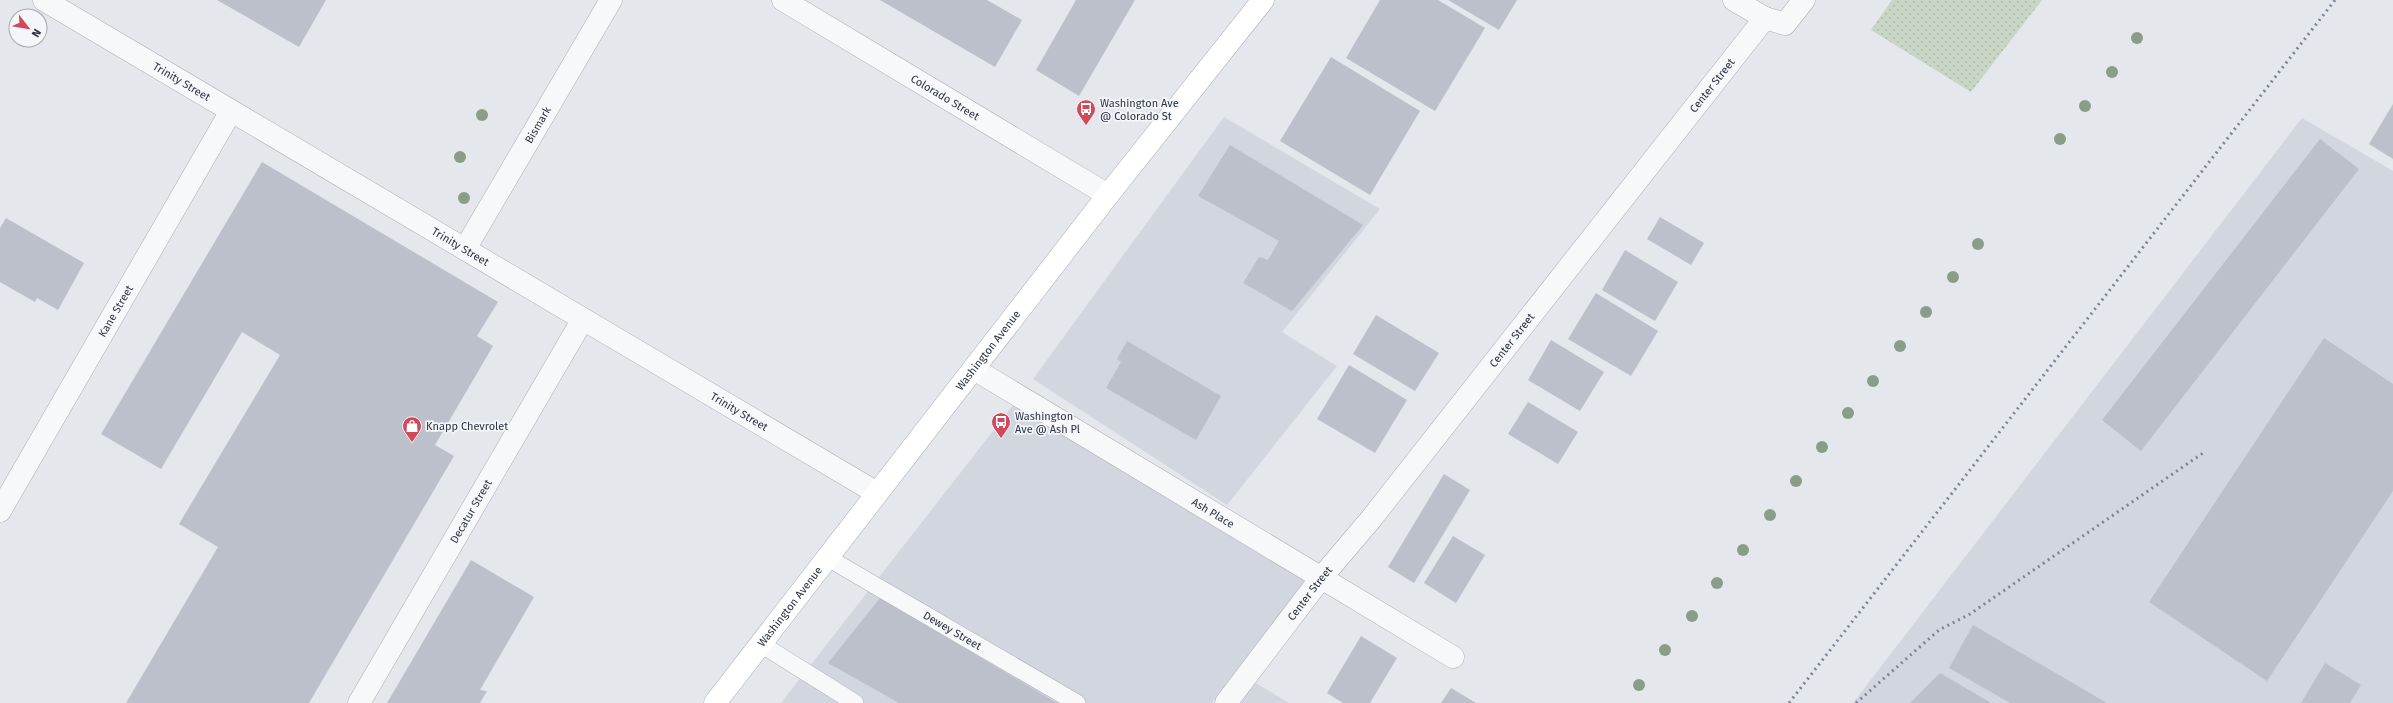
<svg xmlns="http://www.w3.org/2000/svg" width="2393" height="703" font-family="'Fira Sans',sans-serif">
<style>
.built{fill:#d2d6de}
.grass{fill:url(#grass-dots)}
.building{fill:#bbc0ca}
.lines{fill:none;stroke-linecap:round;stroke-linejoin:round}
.service-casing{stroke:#a9aeb7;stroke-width:18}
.minor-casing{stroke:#a9aeb7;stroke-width:23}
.secondary-casing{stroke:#a9aeb7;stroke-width:23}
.service{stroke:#f7f8fa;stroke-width:17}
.minor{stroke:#f7f8fa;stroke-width:22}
.secondary{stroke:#fff;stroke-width:22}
.rail{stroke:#7d8696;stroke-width:3;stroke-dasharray:2 4;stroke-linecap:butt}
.tree{fill:#899d89}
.labels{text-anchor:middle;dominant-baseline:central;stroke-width:3.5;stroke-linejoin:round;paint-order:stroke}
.street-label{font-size:11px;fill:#2b3445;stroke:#f4f6f9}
.poi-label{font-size:11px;fill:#2b3445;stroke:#f4f6f9;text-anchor:start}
</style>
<defs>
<pattern id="grass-dots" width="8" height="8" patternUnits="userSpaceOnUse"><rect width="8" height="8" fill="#c9d6c5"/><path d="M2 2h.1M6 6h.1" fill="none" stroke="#adb8ab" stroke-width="1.8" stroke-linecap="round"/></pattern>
</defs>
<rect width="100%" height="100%" fill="#e4e7ec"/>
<path class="built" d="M1224,117L1380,209L1282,332L1337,366L1227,505L1033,379Z
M2302,118L2393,171V703H1853Z
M1014,404L1306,582L1212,703H781Z
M1254,682L1289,703H1238Z"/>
<path class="grass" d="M1892,0H2042L1971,92L1871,30Z"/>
<path class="building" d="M217,0H326L299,47Z
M880,0H987L1022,20L995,67Z
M1076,0H1135L1079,96L1036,70Z
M1380,0H1438L1485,28L1435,111L1346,58Z
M1448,0H1517L1499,30Z
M1331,57L1420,111L1370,195L1280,141Z
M2393,104V159L2369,144Z
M2320,139L2359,169L2141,451L2102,420Z
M1230,145L1363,225L1292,311L1243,283L1259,257L1268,260L1279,241L1198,196Z
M262,162L498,302L477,336L493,346L435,445L454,456L309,703H126L218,547L179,524L280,355L242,332L161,469L101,434Z
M1660,217L1704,243L1691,265L1647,239Z
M6,218L84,263L58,310L37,298L35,302L0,282V228Z
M1625,250L1678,282L1655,321L1602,290Z
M1596,293L1658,331L1631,376L1568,339Z
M1376,315L1439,353L1415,391L1353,354Z
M2324,338L2393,384V491L2267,681L2149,602Z
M1551,340L1604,372L1580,411L1528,380Z
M1127,341L1221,396L1196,440L1106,388L1121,362L1117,359Z
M1349,365L1407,400L1375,453L1317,419Z
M1528,402L1578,432L1558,464L1508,434Z
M1444,474L1470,490L1414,583L1388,567Z
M1453,536L1485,555L1456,603L1424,583Z
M471,560L534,597L480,690L487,691L480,703H387Z
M880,598L1057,703H899L828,663Z
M1973,625L2107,703H2010L1949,668Z
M1361,636L1397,658L1370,703H1343L1327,693Z
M2325,663L2361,685L2350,703H2301Z
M1940,673L1991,703H1910Z
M1451,688L1476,703H1441Z"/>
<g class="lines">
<g class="service-casing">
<g id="service">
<path id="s1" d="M828,558L1077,703"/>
<path d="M761,644L855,703"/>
</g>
</g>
<g class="minor-casing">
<g id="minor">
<path id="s2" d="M44,0L877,493"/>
<path id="s3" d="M783,0L1108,195"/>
<path d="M1734,0L1765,18"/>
<path id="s4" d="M465,249L611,0"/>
<path id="s5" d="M974,369L1453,657"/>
<path id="s6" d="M0,511L231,111"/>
<path id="s7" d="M359,703L583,319"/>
<path id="s8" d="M1226,703L1321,578L1371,519L1765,18L1785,24L1804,0"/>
</g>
</g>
<g class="secondary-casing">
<g id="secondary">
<path id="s9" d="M715,703L1108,195L1263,0"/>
</g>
</g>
<use href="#service" class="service"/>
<use href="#minor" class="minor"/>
<use href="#secondary" class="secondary"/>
<path class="rail" d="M1789,703L2335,0
M1856,703L1939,630L1970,614L2203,453"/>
</g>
<g class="tree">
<circle cx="2137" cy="38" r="6"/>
<circle cx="2112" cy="72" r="6"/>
<circle cx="2085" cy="106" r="6"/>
<circle cx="482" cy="115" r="6"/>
<circle cx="2060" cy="139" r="6"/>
<circle cx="460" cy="157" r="6"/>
<circle cx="464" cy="198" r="6"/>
<circle cx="1978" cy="244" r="6"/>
<circle cx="1953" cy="277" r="6"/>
<circle cx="1926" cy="312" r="6"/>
<circle cx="1900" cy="346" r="6"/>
<circle cx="1873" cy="381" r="6"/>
<circle cx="1848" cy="413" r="6"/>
<circle cx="1822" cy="447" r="6"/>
<circle cx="1796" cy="481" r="6"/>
<circle cx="1770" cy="515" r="6"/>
<circle cx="1743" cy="550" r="6"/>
<circle cx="1717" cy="583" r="6"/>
<circle cx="1692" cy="616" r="6"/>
<circle cx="1665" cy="650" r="6"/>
<circle cx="1639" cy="685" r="6"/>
</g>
<defs>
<g id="bus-pin" transform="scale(1)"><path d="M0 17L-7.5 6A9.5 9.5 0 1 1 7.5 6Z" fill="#d1495b" stroke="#f4f6f9"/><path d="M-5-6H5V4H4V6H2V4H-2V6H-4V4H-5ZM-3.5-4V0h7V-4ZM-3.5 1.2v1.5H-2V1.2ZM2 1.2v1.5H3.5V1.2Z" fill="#fff"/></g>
<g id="shop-pin" transform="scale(1)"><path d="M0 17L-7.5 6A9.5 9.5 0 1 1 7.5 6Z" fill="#d1495b" stroke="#f4f6f9"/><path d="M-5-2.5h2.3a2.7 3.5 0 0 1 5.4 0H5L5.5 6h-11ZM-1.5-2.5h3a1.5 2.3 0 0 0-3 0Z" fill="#fff"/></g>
</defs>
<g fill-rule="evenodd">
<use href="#bus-pin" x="1086" y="109"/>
<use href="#bus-pin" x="1001" y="422"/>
<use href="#shop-pin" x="412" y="426"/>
</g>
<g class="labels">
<g class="street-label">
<text stroke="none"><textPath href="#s2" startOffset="160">Trinity Street</textPath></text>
<text stroke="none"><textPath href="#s8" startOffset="786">Center Street</textPath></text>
<text stroke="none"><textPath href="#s3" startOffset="189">Colorado Street</textPath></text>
<text stroke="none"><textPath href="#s4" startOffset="144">Bismark</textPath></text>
<text stroke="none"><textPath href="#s2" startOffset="484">Trinity Street</textPath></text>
<text stroke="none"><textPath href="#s6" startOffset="231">Kane Street</textPath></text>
<text stroke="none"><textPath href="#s8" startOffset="462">Center Street</textPath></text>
<text stroke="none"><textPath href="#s9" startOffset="446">Washington Avenue</textPath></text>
<text stroke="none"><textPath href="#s2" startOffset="808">Trinity Street</textPath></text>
<text stroke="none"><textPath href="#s7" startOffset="222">Decatur Street</textPath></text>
<text stroke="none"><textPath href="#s5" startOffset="279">Ash Place</textPath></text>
<text stroke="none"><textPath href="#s8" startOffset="138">Center Street</textPath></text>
<text stroke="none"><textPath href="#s9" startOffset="122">Washington Avenue</textPath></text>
<text stroke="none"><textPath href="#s1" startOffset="144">Dewey Street</textPath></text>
</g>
<g class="poi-label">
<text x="1100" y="103">Washington Ave<tspan x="1100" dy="13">@ Colorado St</tspan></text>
<text x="1015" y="416">Washington<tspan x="1015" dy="13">Ave @ Ash Pl</tspan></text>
<text x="426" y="426">Knapp Chevrolet</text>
</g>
</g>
<g transform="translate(28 28) rotate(121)"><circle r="19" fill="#f4f6f9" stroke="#a4a8b1"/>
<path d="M0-3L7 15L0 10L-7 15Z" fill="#d1495b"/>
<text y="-6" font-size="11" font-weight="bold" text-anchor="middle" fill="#2b3445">N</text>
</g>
</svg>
